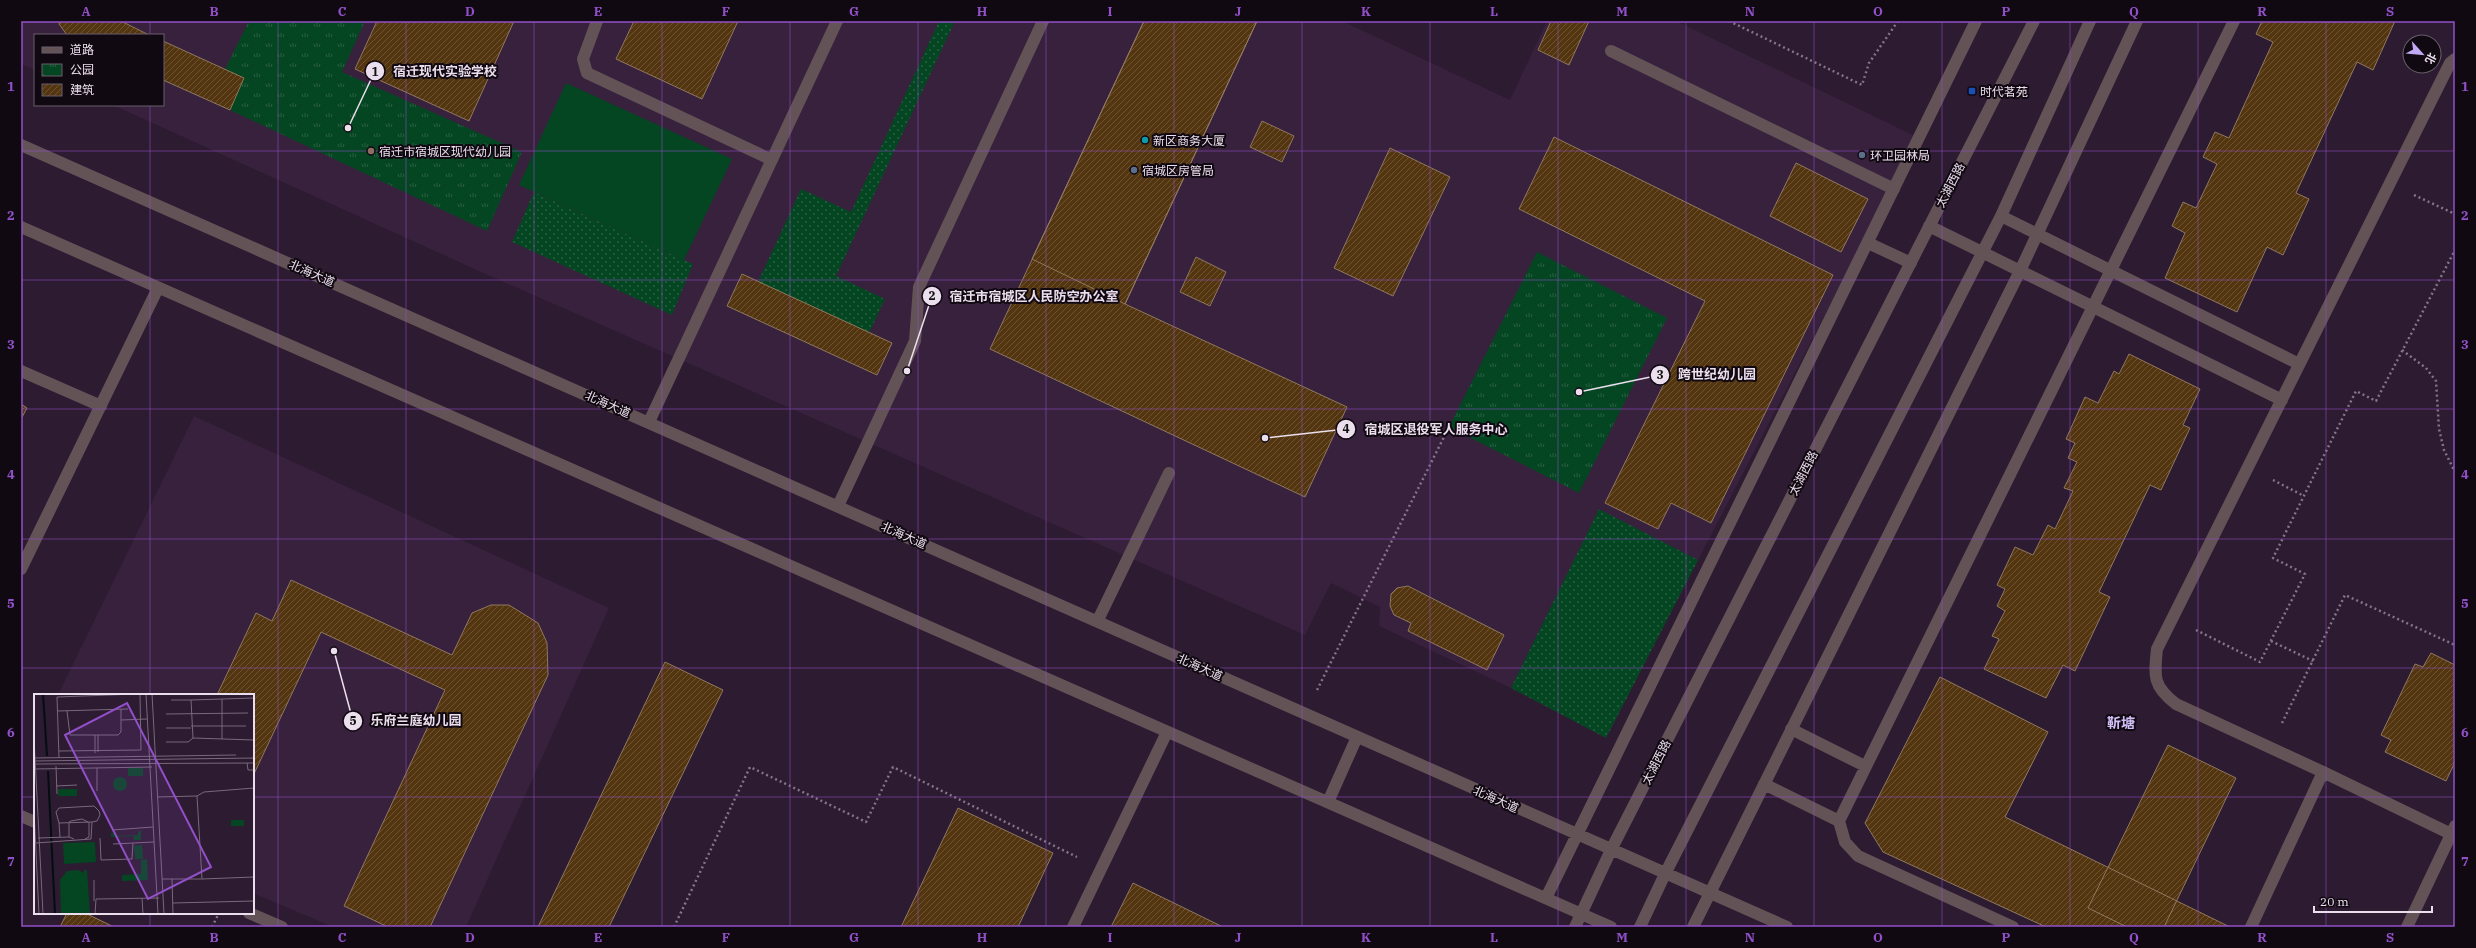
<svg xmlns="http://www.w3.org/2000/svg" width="2476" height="948" font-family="'IBM Plex Serif','Noto Sans SC',serif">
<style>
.built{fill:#38213d}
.grass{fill:url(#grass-dots)}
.park{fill:url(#park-tufts)}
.pitch{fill:#044622}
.building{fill:url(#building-hatch);stroke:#8f785e}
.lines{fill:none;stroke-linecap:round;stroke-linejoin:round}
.path{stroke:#847587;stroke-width:2.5;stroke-dasharray:2 3;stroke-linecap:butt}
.minor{stroke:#635356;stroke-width:12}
.grid{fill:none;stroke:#9150c8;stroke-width:1;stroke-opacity:0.55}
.transit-dot{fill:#1a4fb4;stroke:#110912;stroke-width:1.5}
.culture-dot{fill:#0f9aa8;stroke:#110912;stroke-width:1.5}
.education-dot{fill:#8d6e63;stroke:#110912;stroke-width:1.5}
.service-dot{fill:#5c6f8a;stroke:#110912;stroke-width:1.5}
.labels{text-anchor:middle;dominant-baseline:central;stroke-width:4;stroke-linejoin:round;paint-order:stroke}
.poi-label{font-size:12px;fill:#ebdfed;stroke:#110912;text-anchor:start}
.street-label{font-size:12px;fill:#ebdfed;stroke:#110912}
.quarter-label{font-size:14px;font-weight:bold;fill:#d1bff8;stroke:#110912}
.inset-river{fill:none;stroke:#030e13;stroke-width:2}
.inset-road{fill:none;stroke:#79697c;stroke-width:1}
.view{fill:#9150c8;fill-opacity:0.15;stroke:#9150c8;stroke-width:2}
.inset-edge{fill:none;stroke:#ebdfed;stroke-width:2}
.leader{fill:none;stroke:#ebdfed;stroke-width:1.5}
.callout-dot{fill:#ebdfed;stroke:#110912;stroke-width:1.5}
.mark-label{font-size:12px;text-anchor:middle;font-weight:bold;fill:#111}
.callout-label{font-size:13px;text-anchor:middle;font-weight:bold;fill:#ebdfed;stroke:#110912;stroke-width:4;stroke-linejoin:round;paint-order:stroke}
.neatline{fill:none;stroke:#9150c8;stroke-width:1.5}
.grid-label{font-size:13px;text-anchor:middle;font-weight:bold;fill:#9150c8}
</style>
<defs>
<pattern id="grass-dots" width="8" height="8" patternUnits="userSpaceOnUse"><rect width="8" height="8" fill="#044622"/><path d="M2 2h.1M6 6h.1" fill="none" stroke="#296042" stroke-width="1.8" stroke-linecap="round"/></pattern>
<pattern id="park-tufts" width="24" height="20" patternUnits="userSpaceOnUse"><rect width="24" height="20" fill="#044622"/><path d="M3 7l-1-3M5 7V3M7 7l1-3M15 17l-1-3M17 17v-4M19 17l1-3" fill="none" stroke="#296042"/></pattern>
<pattern id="building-hatch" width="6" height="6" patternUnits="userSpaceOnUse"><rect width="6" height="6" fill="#533610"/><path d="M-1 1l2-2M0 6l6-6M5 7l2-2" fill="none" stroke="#6c5333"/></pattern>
</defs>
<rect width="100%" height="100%" fill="#2d1b31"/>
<path class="built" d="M21,21H1342L1510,100L1547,21H1676L1917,137L1606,738L1511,688L1379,626L1380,607L1331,583L1305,635L470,267L113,105H163V35H35V70L21,64Z
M194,416L609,608L466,927H333L253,893V695H58Z"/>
<path class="grass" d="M939,21H955L836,276L885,299L869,333L758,282L801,189L851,212Z
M534,192L693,264L672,315L512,242Z
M1599,509L1698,560L1606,738L1511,688Z"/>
<path class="park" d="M249,21H365L342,72L522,152L487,231L230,110L244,78L225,69Z
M1537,252L1667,318L1579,493L1449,427Z"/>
<path class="pitch" d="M566,83L732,159L684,260L519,185Z"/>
<path class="building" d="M60,21H121L149,35H67L59,24Z
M377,21H514L469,121L355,69Z
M634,21H738L702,99L616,59Z
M1144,21H1257L1125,304L1347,407L1305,497L990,349Z
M1144,21H1257L1125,304L1032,259Z
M1551,21H1589L1569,65L1538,50Z
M2262,21H2395L2373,70L2357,62L2296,193L2309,199L2283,255L2267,247L2237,312L2165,278L2185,233L2172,226L2183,202L2196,208L2217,164L2203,157L2215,132L2229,138L2273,42L2256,34Z
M163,41L244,78L230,110L163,80Z
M1262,121L1294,136L1282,162L1250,147Z
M1554,137L1833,275L1711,523L1671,503L1658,529L1605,503L1705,301L1519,209Z
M1390,148L1450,177L1393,296L1334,268Z
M1796,163L1868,199L1841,252L1770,216Z
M1196,257L1226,272L1210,306L1180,292Z
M742,274L892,343L877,375L727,306Z
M2129,354L2200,389L2183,425L2190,428L2161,490L2150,485L2099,592L2110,597L2075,671L2063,665L2046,698L1984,669L1999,639L1992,636L2005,611L1997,606L2005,589L1997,585L2015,547L2033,555L2048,525L2055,529L2073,491L2064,488L2077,462L2068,458L2075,443L2066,439L2085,397L2098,403L2114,371L2119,374Z
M21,404L27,408L21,419Z
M291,580L452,655L472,613L491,605H509L538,623L547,643L548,675L430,927H388L344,906L445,690L321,632L253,776V695H217L256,613L272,621Z
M1408,586L1504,635L1487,670L1408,631L1411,623L1394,615L1390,606L1391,594L1397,588Z
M2431,653L2455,665V762L2446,781L2385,752L2391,740L2381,735L2415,664L2423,667Z
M665,662L723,690L609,927H538Z
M1940,677L2048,732L2005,817L2230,927H2046L1883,852L1865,823Z
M2168,745L2236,778L2164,927H2127L2088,908Z
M958,808L1053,853L1018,927H901Z
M1133,883L1223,927H1111Z
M67,913H85L114,927H60Z"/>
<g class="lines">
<path class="path" d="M1729,21L1862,85L1869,63L1898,21
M2414,195L2455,214
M2402,350L2426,368L2436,381L2439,429L2444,450L2455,472
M2273,480L2304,496
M2196,630L2260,662L2305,574L2273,558L2356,391L2376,401L2455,250
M2271,641L2313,661
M1317,690L1449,427
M2282,723L2345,595L2455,645
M212,927L219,913
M674,927L750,767L866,822L893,767L1077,857"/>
<path class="minor" d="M597,21L583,59L587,73L772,160
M1611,51L1894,189
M21,145L1787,927
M2001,216L2299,364
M1929,226L2282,400
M21,227L1611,927
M1868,243L1911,263
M21,371L101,406
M649,422L837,21
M838,506L915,341L919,287L1043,21
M21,569L158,288
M1098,620L1169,473
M1791,729L1865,766
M2323,772L2176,704C2153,686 2154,677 2157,649L2450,63L2455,59
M1764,784L1839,821
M1328,802L1357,737
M21,816L35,822
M1546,898L1976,21
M249,913L282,927
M1073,927L1167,732
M1575,927L1611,850L2034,21
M1640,927L1665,874L2001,216L2090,21
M1693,927L2020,271L2137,21
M2013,927L1858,856L1845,842L1839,821L2234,21
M2251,927L2323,772L2451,834
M2407,927L2455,826"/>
</g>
<path class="grid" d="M150,21V35M278,21V927M406,21V927M534,21V927M662,21V927M790,21V927M918,21V927M1046,21V927M1174,21V927M1302,21V927M1430,21V927M1558,21V927M1686,21V927M1814,21V927M1942,21V927M2070,21V927M2198,21V927M2326,21V927M150,105V695M21,151H2455M21,280H2455M21,409H2455M21,539H2455M21,668H2455M21,797H35M253,797H2455M150,913V927"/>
<rect class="transit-dot" x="1968" y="87" width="8" height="8" rx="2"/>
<circle class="culture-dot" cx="1145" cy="140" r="4"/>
<circle class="education-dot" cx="371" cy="151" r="4"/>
<g class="service-dot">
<circle cx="1862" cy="155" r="4"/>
<circle cx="1134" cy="170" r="4"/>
</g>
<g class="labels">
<g class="poi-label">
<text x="1980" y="91">时代茗苑</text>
<text x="1153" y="140">新区商务大厦</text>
<text x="379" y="151">宿迁市宿城区现代幼儿园</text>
<text x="1870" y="155">环卫园林局</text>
<text x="1142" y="170">宿城区房管局</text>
</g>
<g class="street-label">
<text transform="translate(1950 185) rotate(-63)">太湖西路</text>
<text transform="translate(312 273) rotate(24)">北海大道</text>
<text transform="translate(608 404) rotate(24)">北海大道</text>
<text transform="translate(1803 473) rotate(-63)">太湖西路</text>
<text transform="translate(904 535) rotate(24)">北海大道</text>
<text transform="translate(1200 667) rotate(24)">北海大道</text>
<text transform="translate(1656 762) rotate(-63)">太湖西路</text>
<text transform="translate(1496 799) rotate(24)">北海大道</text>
</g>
<g class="quarter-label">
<text x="2121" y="723">靳塘</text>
</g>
</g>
<g transform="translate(34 694)">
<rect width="220" height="220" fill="#2d1b31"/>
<path d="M94,74H109V82H94ZM104,137H107V146H100L99,142L77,143V139H80L81,142L104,141ZM61,148L62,168L30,170L29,149Z" fill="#044622"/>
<path d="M79 90a7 7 0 1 1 14 0a7 7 0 1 1-14 0ZM197,126H210V132H197ZM113,165L114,186L88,187V181L107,180V166Z" fill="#044622"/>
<path d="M24,95H43V102H24ZM108,151L109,165H101L100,152ZM44,176L50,179V176H53L56,220H27L26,186L33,177Z" fill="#044622"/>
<path class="inset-river" d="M9,0L13,62M14,77L21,220"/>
<path class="inset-road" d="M112,0L124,220M118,0L130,220M220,4L157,6L159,44L220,46M188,5V45M137,6H157M87,15V26L113,25M23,17L94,15M33,17L36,41H84L87,38V26M132,20L214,19M157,32H212M132,34H157M61,41V59M64,41V58M0,44L9,220M132,48H154L159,44M25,57L107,56L106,0M0,64L202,61M25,64L23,3L102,0M0,67L220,64M213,69L214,76H220M0,70L220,69M22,72L23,100M63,74V97M0,75L118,73M22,92L43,91M220,94L170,98L163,102L168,185L220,183M123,103L163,102M0,116L5,220M25,129L26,143M78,136L119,133M35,143V128L37,127L48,125L54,128M4,144L35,143L40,145M66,144L67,166L98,165L99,149M51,145L55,143V128M2,149L57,145L58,128L25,129L22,118L25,114L60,112L65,117L66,121L63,127L58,128M79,150L120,148M128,185H168M138,185L139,220M60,186V207M108,204L109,220M139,209L220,207M61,220L62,205L125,204"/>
<path class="view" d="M93,9L177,173L114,205L31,41Z"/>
<rect width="220" height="220" class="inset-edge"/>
</g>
<path class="leader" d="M348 128L375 71M907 371L932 296M1579 392L1660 375M1265 438L1346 429M334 651L353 721"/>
<g class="callout-dot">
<circle cx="348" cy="128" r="4"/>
<circle cx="907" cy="371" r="4"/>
<circle cx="1579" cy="392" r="4"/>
<circle cx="1265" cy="438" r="4"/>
<circle cx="334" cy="651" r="4"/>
<circle cx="375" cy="71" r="10"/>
<circle cx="932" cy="296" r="10"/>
<circle cx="1660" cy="375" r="10"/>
<circle cx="1346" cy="429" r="10"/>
<circle cx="353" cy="721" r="10"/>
</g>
<g class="mark-label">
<text x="375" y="76">1</text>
<text x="932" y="300">2</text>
<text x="1660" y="379">3</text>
<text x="1346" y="433">4</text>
<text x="353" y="725">5</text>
</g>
<g class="callout-label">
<text x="445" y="76">宿迁现代实验学校</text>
<text x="1034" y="301">宿迁市宿城区人民防空办公室</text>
<text x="1717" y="379">跨世纪幼儿园</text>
<text x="1436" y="434">宿城区退役军人服务中心</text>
<text x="416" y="725">乐府兰庭幼儿园</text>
</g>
<rect width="2476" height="948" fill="none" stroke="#110912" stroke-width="44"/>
<rect x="34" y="34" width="130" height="72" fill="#110912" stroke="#685f6a"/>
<rect x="42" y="47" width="20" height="6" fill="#635356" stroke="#685f6a"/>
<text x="70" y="54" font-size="12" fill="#ebdfed">道路</text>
<rect x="42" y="64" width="20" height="12" fill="url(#park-tufts)" stroke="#685f6a"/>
<text x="70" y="74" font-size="12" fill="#ebdfed">公园</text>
<rect x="42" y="84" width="20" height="12" fill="url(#building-hatch)" stroke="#685f6a"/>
<text x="70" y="94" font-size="12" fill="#ebdfed">建筑</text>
<g transform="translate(2422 54) rotate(117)"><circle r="19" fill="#110912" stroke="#685f6a"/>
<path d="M0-3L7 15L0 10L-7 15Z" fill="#c1a8f3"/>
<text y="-6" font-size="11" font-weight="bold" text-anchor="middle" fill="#ebdfed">北</text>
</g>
<path d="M2314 906v6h118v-6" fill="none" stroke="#ebdfed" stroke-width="2"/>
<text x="2320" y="906" font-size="12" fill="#ebdfed" stroke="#110912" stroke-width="3" paint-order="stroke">20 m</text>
<rect x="22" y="22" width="2432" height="904" class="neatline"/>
<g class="grid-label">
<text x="86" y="16">A</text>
<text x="214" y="16">B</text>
<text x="342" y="16">C</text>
<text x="470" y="16">D</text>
<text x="598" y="16">E</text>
<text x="726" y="16">F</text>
<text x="854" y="16">G</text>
<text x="982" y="16">H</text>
<text x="1110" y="16">I</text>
<text x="1238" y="16">J</text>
<text x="1366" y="16">K</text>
<text x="1494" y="16">L</text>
<text x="1622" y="16">M</text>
<text x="1750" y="16">N</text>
<text x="1878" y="16">O</text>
<text x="2006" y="16">P</text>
<text x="2134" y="16">Q</text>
<text x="2262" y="16">R</text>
<text x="2390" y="16">S</text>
<text x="11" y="91">1</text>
<text x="2465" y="91">1</text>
<text x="11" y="220">2</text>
<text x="2465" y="220">2</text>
<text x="11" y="349">3</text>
<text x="2465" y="349">3</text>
<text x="11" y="479">4</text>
<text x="2465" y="479">4</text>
<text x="11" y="608">5</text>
<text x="2465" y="608">5</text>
<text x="11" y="737">6</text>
<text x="2465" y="737">6</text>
<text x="11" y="866">7</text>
<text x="2465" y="866">7</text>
<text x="86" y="942">A</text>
<text x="214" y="942">B</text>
<text x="342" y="942">C</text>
<text x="470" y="942">D</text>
<text x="598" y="942">E</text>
<text x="726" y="942">F</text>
<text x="854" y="942">G</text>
<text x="982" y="942">H</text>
<text x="1110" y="942">I</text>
<text x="1238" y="942">J</text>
<text x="1366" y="942">K</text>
<text x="1494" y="942">L</text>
<text x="1622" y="942">M</text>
<text x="1750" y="942">N</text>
<text x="1878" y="942">O</text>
<text x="2006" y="942">P</text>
<text x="2134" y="942">Q</text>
<text x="2262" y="942">R</text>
<text x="2390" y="942">S</text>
</g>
</svg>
